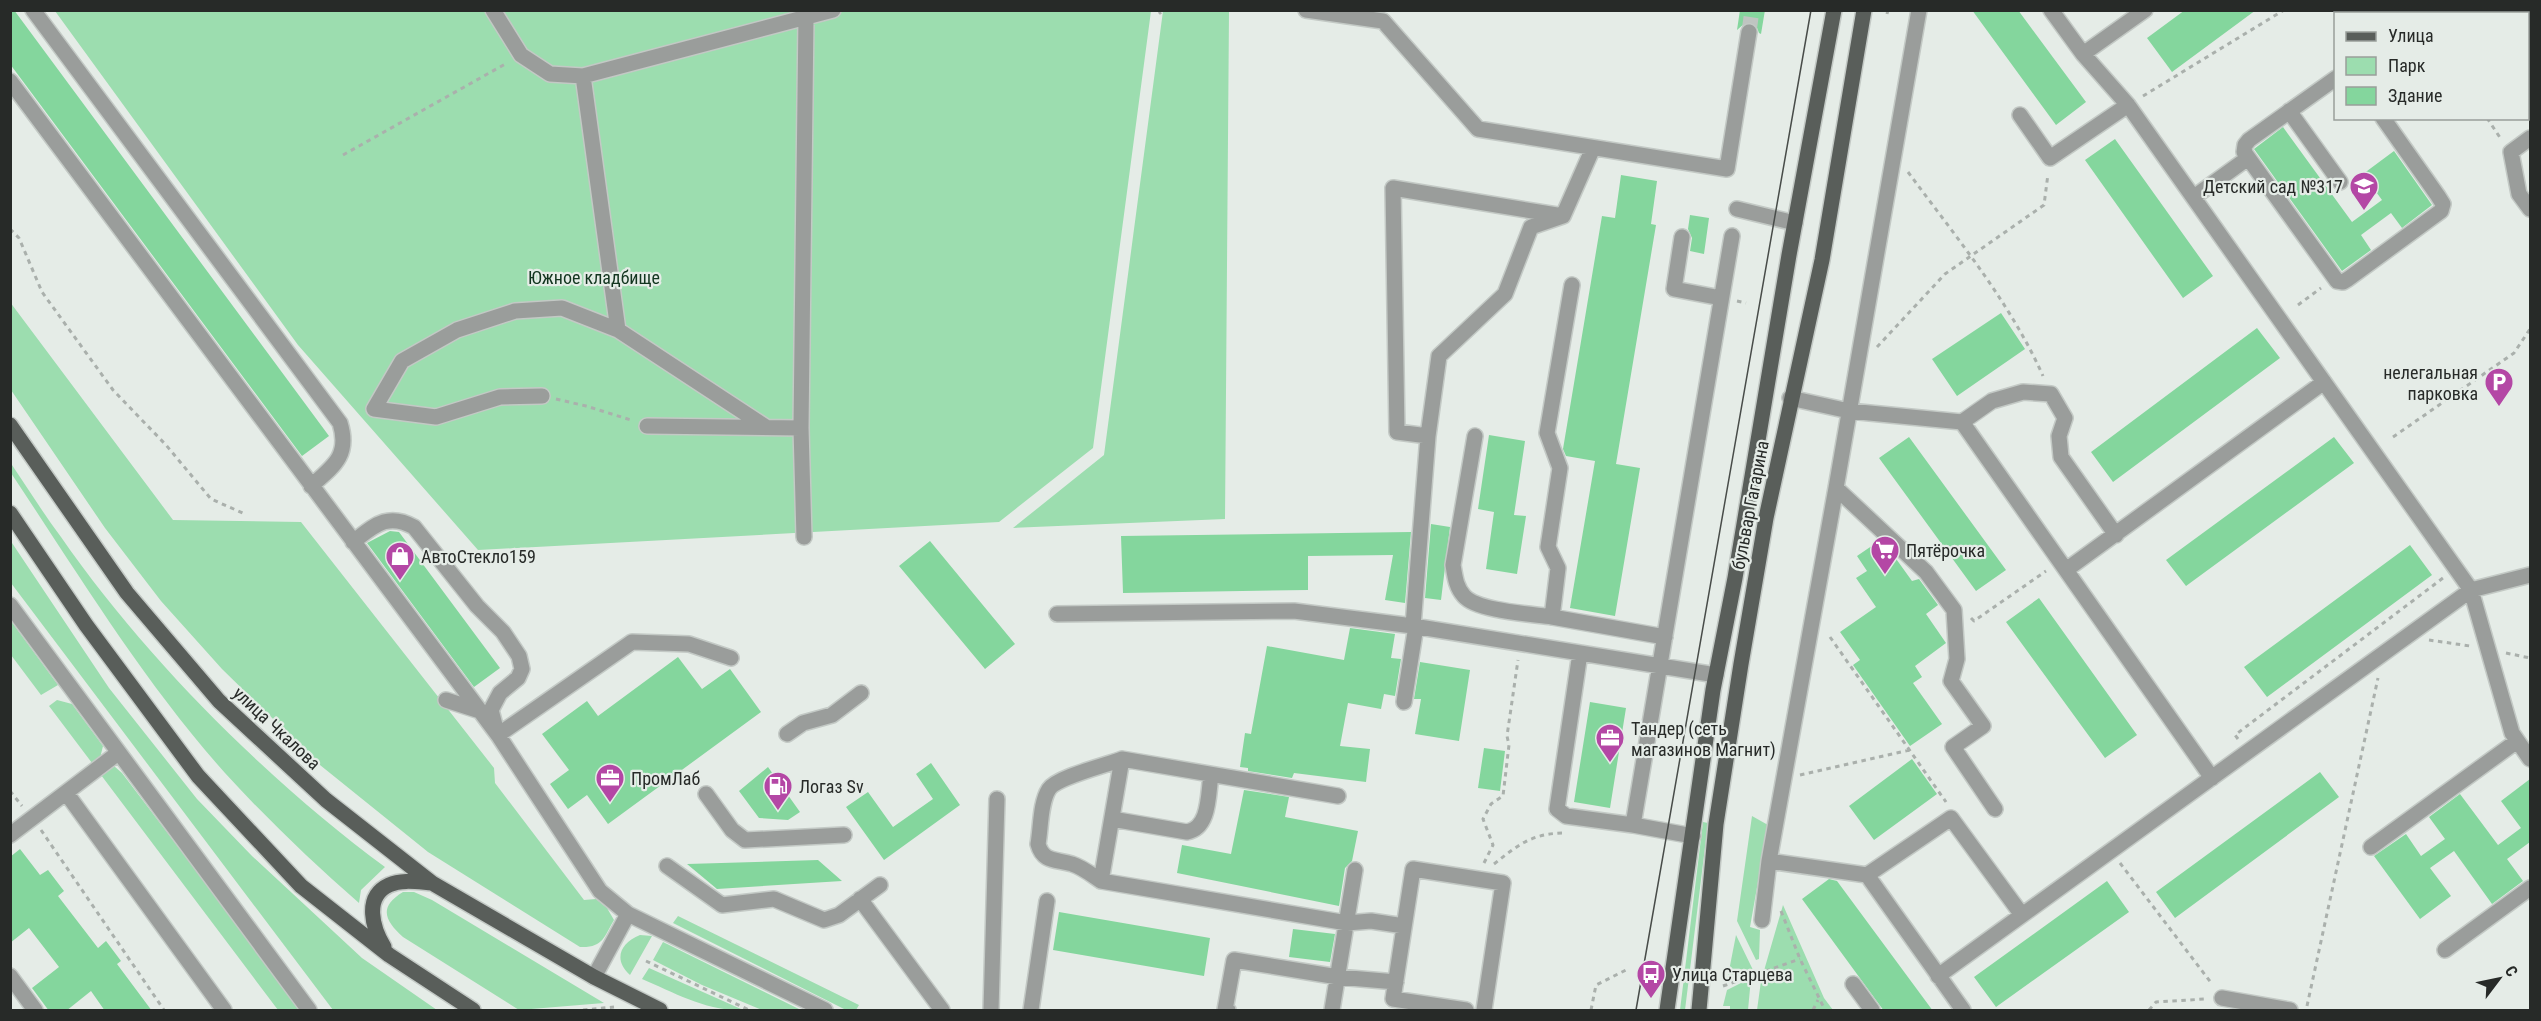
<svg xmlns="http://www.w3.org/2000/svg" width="2541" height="1021" font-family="'Roboto Condensed',sans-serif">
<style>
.green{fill:#9cddaf}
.building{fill:#84d69d}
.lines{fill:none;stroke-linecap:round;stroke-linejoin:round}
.minor-tunnel{stroke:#bfc5c1;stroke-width:15;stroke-dasharray:15 8;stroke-linecap:butt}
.minor-casing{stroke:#c3c9c5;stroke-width:18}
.major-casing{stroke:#c3c9c5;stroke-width:18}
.path{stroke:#aab0ac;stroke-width:3;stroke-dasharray:4.5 4.5;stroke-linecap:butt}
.minor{stroke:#9a9d9b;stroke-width:15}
.major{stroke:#595e5a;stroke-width:15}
.tram{stroke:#484c49;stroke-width:1.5}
.labels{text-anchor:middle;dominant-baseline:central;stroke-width:4.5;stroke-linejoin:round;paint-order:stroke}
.poi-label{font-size:18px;fill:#272a28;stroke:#e5ece7;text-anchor:start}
.park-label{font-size:18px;fill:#12351f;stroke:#e5ece7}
.street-label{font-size:18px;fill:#272a28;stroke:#e5ece7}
</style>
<rect width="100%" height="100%" fill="#e5ece7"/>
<path class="green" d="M55,11H1151L1093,448L999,522L478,550L298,345Z
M1163,11H1229L1225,519L1013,528L1104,455Z
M10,302L173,520L301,522L494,768L495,783L584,900L596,899L607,908L614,920C604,937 603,948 580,947L428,852L320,765L222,669L161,601L105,528L11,390Z
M10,462C27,487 43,513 61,537C145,658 267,780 385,867L361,890L359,903C312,862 267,819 225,773C143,681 79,575 11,473Z
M10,540L109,688L197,799L252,856L362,958L437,1010H333L11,583Z
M11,621L58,685L41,695L11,655Z
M57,700L72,704L103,746L100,758L92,763L49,706Z
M114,766L122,773L302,1010H278L101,775Z
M1752,816L1768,825L1750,927L1760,930L1759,959L1756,960L1737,921Z
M1703,822L1708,823L1685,1010H1680Z
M403,892H414L432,900L604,1003L519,1010L403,937C385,921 378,907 403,892Z
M1783,905L1824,998L1833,1010H1757L1761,981Z
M678,916L859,1005L856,1010H846L673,923Z
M640,935L652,936L630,975C613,960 620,943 640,935Z
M1736,935L1753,970L1727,981Z
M663,942L801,1010H762L702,985L653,960Z
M649,968L741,1009V1010C706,1011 673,992 642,979Z
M1751,978L1748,1010H1730V1006H1723L1727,990Z"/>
<path class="building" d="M10,10H14L329,436L302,456L10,64Z
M1740,10H1765L1761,34L1759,33L1756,25L1750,22L1745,23L1737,30Z
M1972,10H2018L2086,102L2056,125Z
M2185,10H2256L2172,72L2147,38Z
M2283,127L2352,222L2382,200L2363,174L2394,151L2432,205L2402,228L2391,213L2361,235L2371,250L2342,271L2254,149Z
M2115,139L2213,276L2183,298L2085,160Z
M1621,175L1657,181L1651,224L1656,225L1616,464L1640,468L1615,616L1570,608L1595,461L1566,456L1563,449L1602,216L1615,218Z
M1690,215L1709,218L1704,254L1690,251L1692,238L1688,229Z
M2001,313L2025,349L1957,396L1932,359Z
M2257,328L2280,358L2113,482L2091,452Z
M1489,435L1525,441L1514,515L1526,516L1517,574L1486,569L1494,512L1478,509Z
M1909,437L2006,570L1976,591L1879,458Z
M2334,437L2354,463L2186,586L2166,560Z
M1431,524L1450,527L1441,600L1425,598Z
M390,531L399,532L500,668L474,687L367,543Z
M1411,532L1405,603L1385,600L1393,555L1308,556V590L1123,593L1121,536Z
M930,541L1015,644L985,669L899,566Z
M1879,541L1894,556L1912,581L1919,579L1938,605L1926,614L1946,643L1915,666L1922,677L1913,683L1942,724L1910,746L1853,665L1860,660L1840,632L1876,607L1856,578L1867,571L1857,556Z
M2410,545L2432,575L2267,697L2244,667Z
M2039,598L2137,735L2105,758L2006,622Z
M1350,628L1395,634L1391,658L1401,659L1395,696L1384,694L1381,709L1348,703L1340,746L1370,749L1366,782L1294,773L1292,778L1248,771V768L1240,767L1245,733L1251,734L1267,646L1344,660Z
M678,657L702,689L730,669L761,712L608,824L587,795L568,809L550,784L569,770L542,734L587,701L598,716Z
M1420,662L1470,670L1459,741L1415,734L1421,699H1414Z
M1590,702L1626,708L1610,808L1574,802Z
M1484,748L1505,751L1500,791L1478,788Z
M1912,759L1937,794L1874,840L1849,806Z
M931,763L960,805L884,860L846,807L868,792L893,827L933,799L916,774Z
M768,767L800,812L788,820L759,818L739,791Z
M2320,772L2339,797L2175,918L2156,892Z
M2530,779V842L2507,859L2523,881L2492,904L2454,851L2430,868L2451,896L2420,919L2374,856L2406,834L2421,856L2445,839L2429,817L2460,794L2498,845L2521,828L2501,801Z
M1244,790L1289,797L1285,817L1358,831L1352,861L1345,868L1339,906L1177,873L1182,845L1231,854Z
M20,849L40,875L48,870L64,891L58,896L98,948L106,941L121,961L117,964L152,1011H105L91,991L66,1011H49L32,988L59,967L29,928L10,943V857Z
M818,860L842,881L717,889L687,864Z
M1829,879L1837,881L1933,1011H1884L1802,899Z
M2107,881L2129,912L1996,1007L1974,977Z
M1059,912L1210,938L1204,976L1053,950Z
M1293,929L1335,934L1330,962L1289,957Z"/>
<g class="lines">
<path class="minor-tunnel" d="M1749,32L1752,10"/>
<g class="minor-casing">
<path id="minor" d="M33,10L340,423C350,455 334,466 311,486
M493,10L521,55L550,74L583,76L833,10
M804,10L806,17L801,428L804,537
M1306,10L1383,21L1478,129L1727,169L1749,32
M2051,10L2083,54L2128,105L2471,590L2512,733L2530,759
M2378,11L2379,10
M2083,54L2145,10
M583,76L618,330
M2336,78L2249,140L2245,145L2244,152L2337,281L2343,282L2348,279L2441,211L2443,204L2438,196L2383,118
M10,81L498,735
M2289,111L2340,182
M2020,115L2050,158L2128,105
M2530,138L2511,152L2519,194L2530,209
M2194,197L2248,158
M1737,209L1795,223
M1563,216L1393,188L1397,432L1428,436L1439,356L1505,294L1531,227L1563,216L1593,148
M1682,237L1674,289L1721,298
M1572,285L1547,433L1560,468L1548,547L1558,568L1552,617L1665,637
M542,396L500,397L436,417L374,409L402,361L457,330L515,311L562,308L618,330L766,427
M1790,398L1849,411L1962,422L2212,778
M1962,422L1992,401L2023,392L2051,394L2065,418L2059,436L2061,457L2116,535
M647,426L801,428
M1475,436L1453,565C1455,577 1456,587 1464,596C1477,611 1531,614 1552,617
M1836,488L1926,572L1954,610L1957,659L1951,681L1983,726L1953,747L1995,809
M353,542C374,526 387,512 414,527L477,606L503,632L519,656L522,669L518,678L500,693L491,710L496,729
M2066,570L2324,382
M10,605L309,1010
M1057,614L1294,611L1413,626L1716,675
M1413,626L1428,436
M1580,653L1557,809L1566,816L1633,825L1693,836
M731,658L689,644L632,642L498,735L600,891L628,914L825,1010
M446,700L480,711
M1404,702L1416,626
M787,734L803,723L832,715L861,693
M67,794L224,1010
M706,794L732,830L745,840L844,835
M1338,796L1122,759L1101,881L1347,923L1371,921L1404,926
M1112,819L1187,832C1210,828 1208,794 1211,775
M1633,825L1732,236
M10,835L118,753
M2371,847L2517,741
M1769,861L1867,875L1963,1010
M667,866L722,905L774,899L824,920L839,915L880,885
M1867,875L1951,818L2022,915
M1101,881C1092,875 1082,867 1072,864C1057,859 1043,863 1038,844C1041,828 1040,803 1049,789C1057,777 1107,765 1122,759
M860,899L942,1010
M1762,920L1769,861L1836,488L1919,10
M2445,950L2530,888
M10,976L35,1010
M1938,976L2471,590L2530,575
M594,977L628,914
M1853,984L1872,1010
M2222,998L2290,1010
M991,1010L997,799
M1031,1010L1047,901
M1228,1010H1225L1234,960L1338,977L1396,982
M1332,1010L1355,870
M1466,1010L1393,999L1413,869L1503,883L1484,1010"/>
</g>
<g class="major-casing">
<path id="major" d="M10,425L127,593L219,701L326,800L432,883L594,977L660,1010
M10,513L86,625L198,776L301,886L389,955L473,1010
M384,947C373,929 363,897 389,885C402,879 418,882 432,883
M1667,1010L1713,690L1735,578L1789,255L1834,10
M1699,1010L1716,824L1741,664L1766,518L1822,260L1864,10"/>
</g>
<path class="path" d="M1159,10L1160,13L1166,10
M2408,10L2411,14
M1887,14L1888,10
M2143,96L2284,10
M2487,118L2501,139
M343,155L507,63
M1908,172C1956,237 2010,302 2043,376
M10,229L19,238L42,292L113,390L166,445L211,499L245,514
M1737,301L1746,303
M2298,305L2321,288
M1877,347L1945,274L2044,205L2048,174
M556,399L586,406L631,420
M2393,437L2514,353L2530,329
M1971,618L1974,621L2046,571
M1830,637L1946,802
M2429,640L2470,646
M2506,653L2530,658
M2238,739L2235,735L2443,578
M1800,775L1910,750
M10,791L22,806
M41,830L164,1010
M1484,863L1493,845L1483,819L1491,804L1503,796L1509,745L1507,736L1518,660
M2120,863L2212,984
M1494,864C1518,845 1531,834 1562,833
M1781,911L1800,959L1825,1010
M646,961L749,1010
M1723,986L1800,959
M2307,1006L2378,678
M583,1010L614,1007
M1591,1010L1596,985L1628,969
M1813,1010L1818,1000
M2149,1010L2156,1002L2205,999"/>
<use href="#minor" class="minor"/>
<use href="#major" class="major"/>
<path class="tram" d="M1636,1010L1811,10"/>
</g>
<defs>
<g id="school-pin" transform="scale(1.5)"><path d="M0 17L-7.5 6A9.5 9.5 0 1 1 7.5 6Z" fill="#b447a5" stroke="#e5ece7"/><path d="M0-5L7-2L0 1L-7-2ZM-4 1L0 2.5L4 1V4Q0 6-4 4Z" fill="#fff"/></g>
<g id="parking-pin" transform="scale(1.5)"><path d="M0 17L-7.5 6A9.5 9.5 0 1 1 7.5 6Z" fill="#b447a5" stroke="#e5ece7"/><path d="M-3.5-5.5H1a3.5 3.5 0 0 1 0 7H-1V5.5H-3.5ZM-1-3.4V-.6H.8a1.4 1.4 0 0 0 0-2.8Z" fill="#fff"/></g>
<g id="supermarket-pin" transform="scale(1.5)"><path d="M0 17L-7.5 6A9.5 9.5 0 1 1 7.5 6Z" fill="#b447a5" stroke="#e5ece7"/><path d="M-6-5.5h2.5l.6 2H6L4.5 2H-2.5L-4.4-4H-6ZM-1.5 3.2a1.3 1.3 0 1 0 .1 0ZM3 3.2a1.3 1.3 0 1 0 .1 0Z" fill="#fff"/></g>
<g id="shop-pin" transform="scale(1.5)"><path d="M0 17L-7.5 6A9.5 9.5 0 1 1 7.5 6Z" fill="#b447a5" stroke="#e5ece7"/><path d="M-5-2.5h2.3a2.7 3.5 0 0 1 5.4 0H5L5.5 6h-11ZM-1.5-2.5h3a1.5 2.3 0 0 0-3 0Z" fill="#fff"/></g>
<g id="office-pin" transform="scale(1.5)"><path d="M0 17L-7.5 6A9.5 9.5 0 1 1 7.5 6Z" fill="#b447a5" stroke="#e5ece7"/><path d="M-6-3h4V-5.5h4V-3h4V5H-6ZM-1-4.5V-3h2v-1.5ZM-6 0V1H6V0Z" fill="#fff"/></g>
<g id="fuel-pin" transform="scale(1.5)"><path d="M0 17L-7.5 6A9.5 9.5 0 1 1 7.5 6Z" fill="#b447a5" stroke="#e5ece7"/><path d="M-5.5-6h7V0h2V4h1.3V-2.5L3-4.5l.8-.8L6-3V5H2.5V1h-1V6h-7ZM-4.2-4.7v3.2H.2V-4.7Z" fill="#fff"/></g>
<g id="bus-pin" transform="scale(1.5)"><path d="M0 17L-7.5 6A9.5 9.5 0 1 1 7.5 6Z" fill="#b447a5" stroke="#e5ece7"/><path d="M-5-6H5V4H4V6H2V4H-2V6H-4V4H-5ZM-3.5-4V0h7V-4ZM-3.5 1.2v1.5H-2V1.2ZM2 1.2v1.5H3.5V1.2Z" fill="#fff"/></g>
</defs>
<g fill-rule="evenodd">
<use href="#school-pin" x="2364" y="186"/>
<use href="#parking-pin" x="2499" y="382"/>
<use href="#supermarket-pin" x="1885" y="550"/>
<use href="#shop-pin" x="400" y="556"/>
<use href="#office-pin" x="1610" y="738"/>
<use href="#office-pin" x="610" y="778"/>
<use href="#fuel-pin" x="778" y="786"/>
<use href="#bus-pin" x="1651" y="974"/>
</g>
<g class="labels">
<g class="poi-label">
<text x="2343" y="186" text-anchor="end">Детский сад №317</text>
<text x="2478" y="372" text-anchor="end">нелегальная<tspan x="2478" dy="21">парковка</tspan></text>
<text x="1906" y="550">Пятёрочка</text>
<text x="421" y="556">АвтоСтекло159</text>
<text x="1631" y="728">Тандер (сеть<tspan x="1631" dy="21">магазинов Магнит)</tspan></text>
<text x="631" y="778">ПромЛаб</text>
<text x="799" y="786">Логаз Sv</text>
<text x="1672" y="974">Улица Старцева</text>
</g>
<g class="park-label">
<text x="594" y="277">Южное кладбище</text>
</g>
<g class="street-label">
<text transform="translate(1750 505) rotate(-79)">бульвар Гагарина</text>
<text transform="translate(277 728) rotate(43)">улица Чкалова</text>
</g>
</g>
<rect width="2541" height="1021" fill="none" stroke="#272a28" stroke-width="24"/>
<rect x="2334" y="12" width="195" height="108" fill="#e5ece7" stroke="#999e9b" stroke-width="1.5"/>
<rect x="2346" y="32" width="30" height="9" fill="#595e5a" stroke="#999e9b" stroke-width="1.5"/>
<text x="2388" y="42" font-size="18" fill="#272a28">Улица</text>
<rect x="2346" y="57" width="30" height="18" fill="#9cddaf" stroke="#999e9b" stroke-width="1.5"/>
<text x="2388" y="72" font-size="18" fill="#272a28">Парк</text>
<rect x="2346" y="87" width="30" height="18" fill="#84d69d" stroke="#999e9b" stroke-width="1.5"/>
<text x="2388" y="102" font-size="18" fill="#272a28">Здание</text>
<g transform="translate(2499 979) rotate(58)" stroke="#e5ece7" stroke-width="4.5" paint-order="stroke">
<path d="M0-4.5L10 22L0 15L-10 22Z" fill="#272a28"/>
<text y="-9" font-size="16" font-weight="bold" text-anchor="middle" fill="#272a28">С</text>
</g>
</svg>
